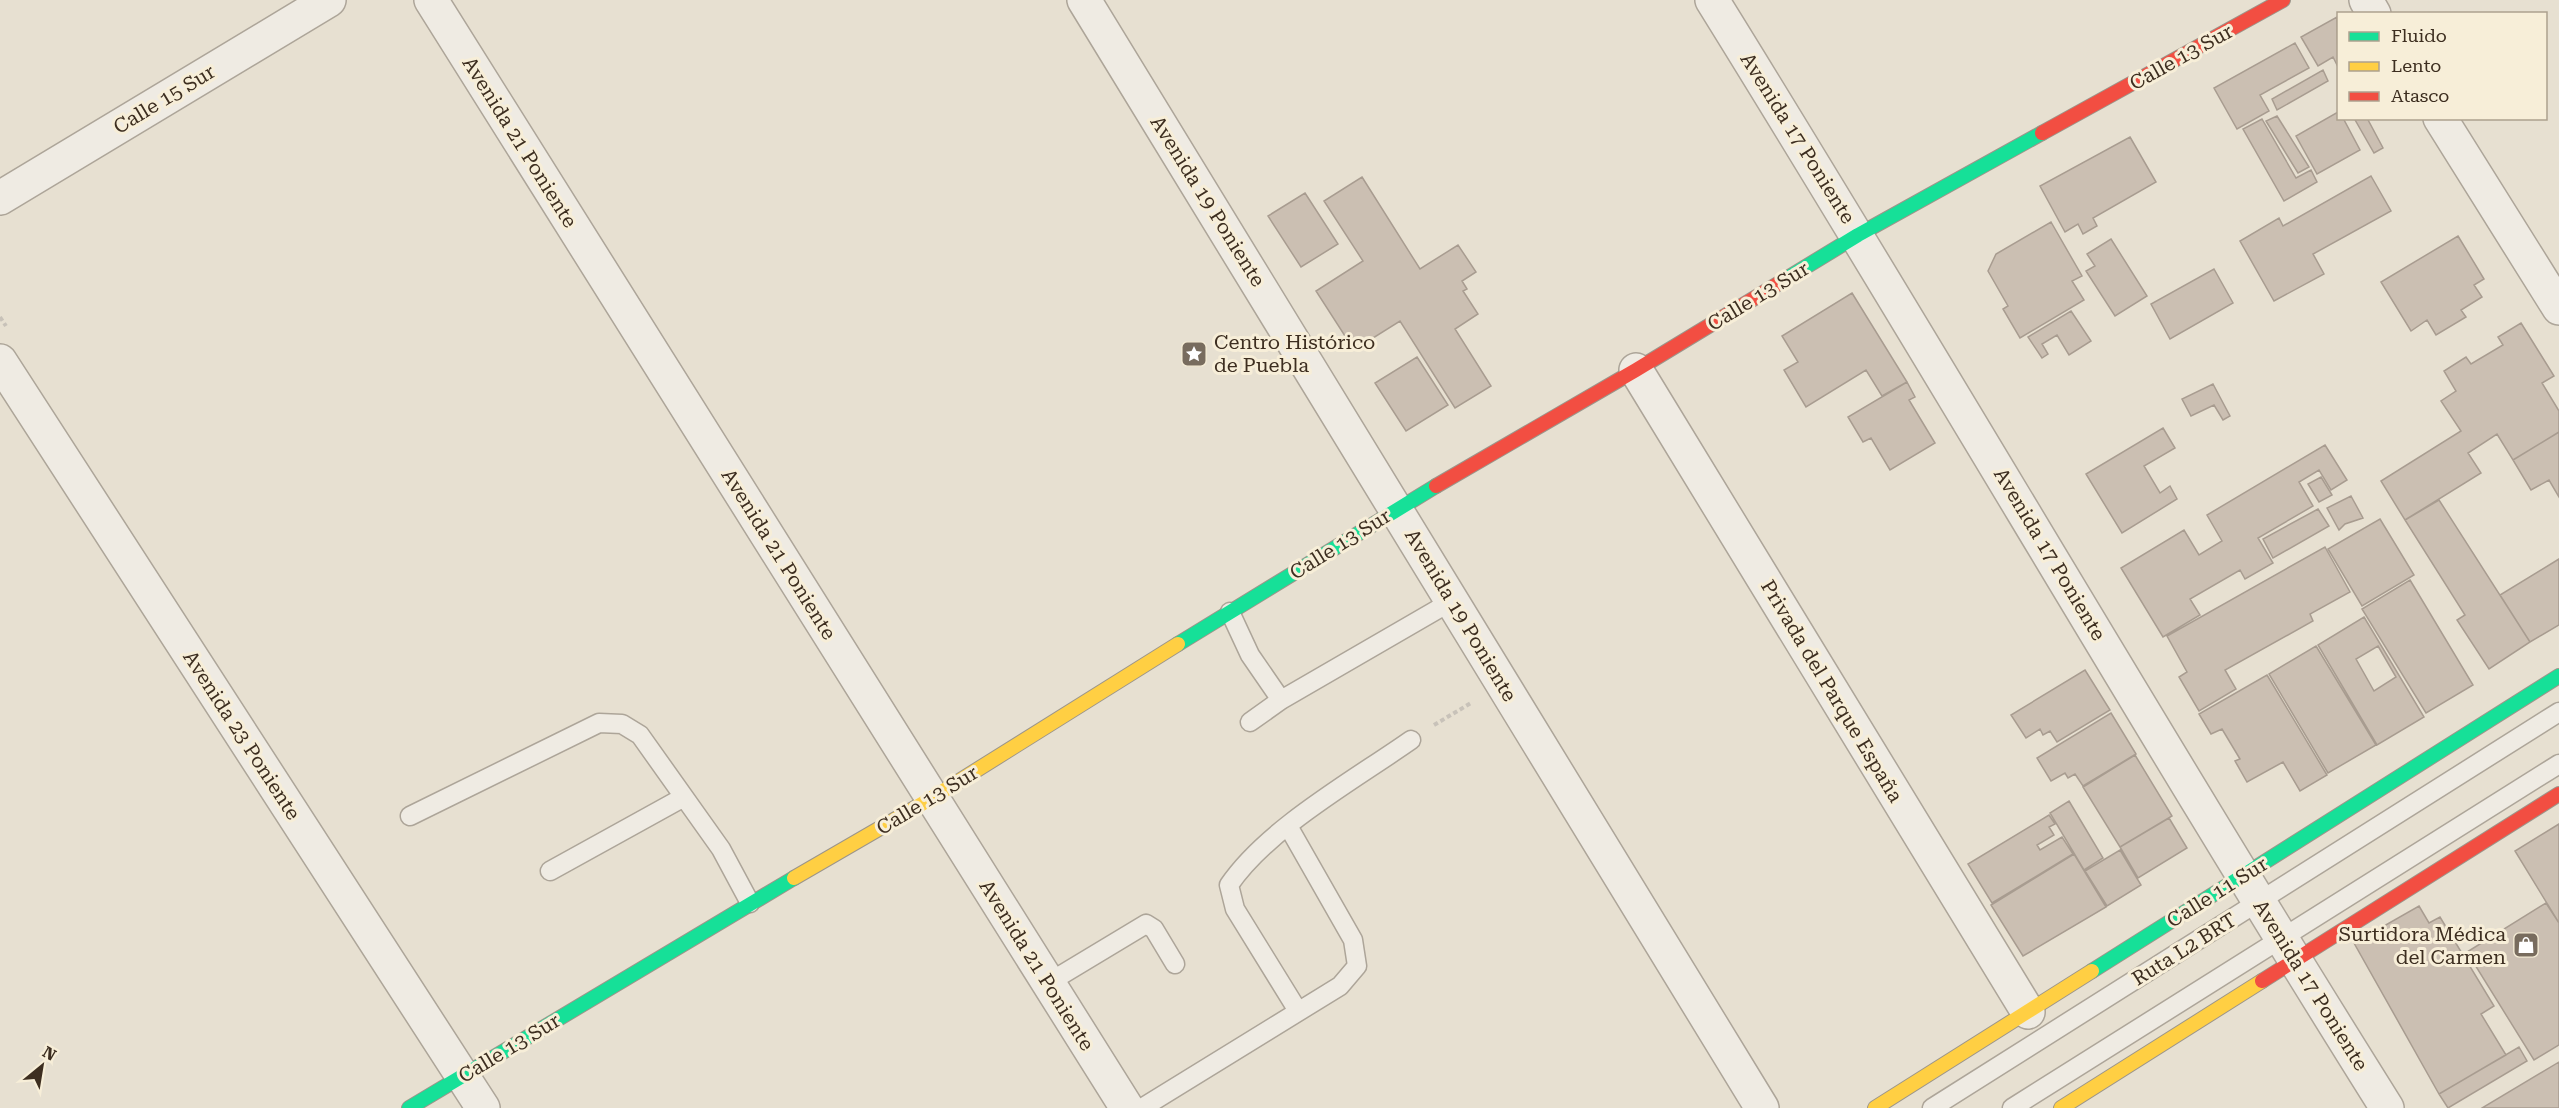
<svg xmlns="http://www.w3.org/2000/svg" width="2559" height="1108" font-family="'Roboto Serif',serif">
<style>
.building{fill:#cbbfb2;stroke:#a89c90;stroke-width:1.5;fill-rule:evenodd}
.lines{fill:none;stroke-linecap:round;stroke-linejoin:round}
.lane-casing{stroke:#ada599;stroke-width:21}
.street-casing{stroke:#ada599;stroke-width:36}
.fast-casing{stroke:#9c958a;stroke-width:16}
.slow-casing{stroke:#9c958a;stroke-width:16}
.jam-casing{stroke:#9c958a;stroke-width:16}
.path{stroke:#c8c2b9;stroke-width:4;stroke-dasharray:4.5 3;stroke-linecap:butt}
.lane{stroke:#efebe3;stroke-width:18}
.street{stroke:#efebe3;stroke-width:33}
.fast{stroke:#16e098;stroke-width:14}
.slow{stroke:#ffcf43;stroke-width:14}
.jam{stroke:#f24e42;stroke-width:14}
.labels{text-anchor:middle;dominant-baseline:central;stroke-width:6;stroke-linejoin:round;paint-order:stroke}
.street-label{font-size:20px;fill:#3d2e20;stroke:#f7eed8}
.poi-label{font-size:20px;fill:#3d2e20;stroke:#f7eed8;text-anchor:start}
</style>
<rect width="100%" height="100%" fill="#e7e0d1"/>
<path class="building" d="M2337,17L2338,67L2333,57L2318,66L2301,37Z
M2295,43L2309,68L2260,95L2269,111L2237,129L2214,88Z
M2323,70L2328,81L2277,110L2272,99Z
M2338,112V118H2343L2360,150L2317,174L2296,136Z
M2277,116L2309,167L2298,173L2266,121Z
M2354,118H2367L2383,148L2374,153Z
M2262,119L2296,178L2311,170L2317,182L2284,201L2243,129Z
M2130,137L2156,182L2093,218L2097,226L2083,234L2078,224L2065,232L2040,186Z
M2371,176L2391,211L2313,254L2324,274L2274,301L2240,241L2279,218L2283,226Z
M1362,177L1420,269L1458,245L1476,272L1462,281L1467,289L1463,291L1478,314L1455,329L1491,386L1455,408L1400,321L1354,350L1316,291L1363,261L1324,201Z
M1305,193L1338,244L1301,267L1268,216Z
M2051,222L2082,276L2072,281L2084,300L2020,338L2003,309L2008,306L1988,271L1996,254Z
M2458,236L2484,279L2474,285L2482,297L2461,310L2466,317L2436,335L2427,320L2411,331L2381,282Z
M2111,239L2147,296L2115,316L2086,271L2095,266L2087,254Z
M2214,269L2233,303L2170,339L2151,304Z
M1852,293L1907,382L1882,396L1866,370L1806,407L1784,370L1798,362L1782,336Z
M2071,311L2091,341L2069,355L2057,335L2042,344L2048,354L2042,358L2028,337Z
M2521,323L2554,376L2542,383L2559,411V432L2513,460L2497,434L2468,453L2481,473L2405,520L2381,481L2461,431L2441,401L2456,391L2444,371L2466,357L2471,364L2503,345L2498,337Z
M1417,357L1448,405L1406,431L1375,383Z
M1907,382L1915,397L1909,400L1935,443L1890,470L1871,438L1863,442L1848,417Z
M2213,384L2230,416L2223,420L2214,405L2191,416L2182,399Z
M2163,428L2175,448L2144,466L2160,493L2170,486L2177,499L2122,533L2086,474Z
M2559,432V497L2549,480L2531,490L2513,460Z
M2325,445L2347,480L2331,490L2319,470L2299,482L2313,506L2258,538L2273,563L2245,579L2240,570L2190,599L2200,615L2163,637L2121,568L2184,530L2199,555L2222,541L2207,515Z
M2321,477L2332,495L2319,502L2308,484Z
M2351,496L2363,518L2345,524L2339,530L2327,508Z
M2439,500L2530,642L2489,669L2457,620L2465,615L2405,520Z
M2318,509L2329,526L2273,558L2263,539Z
M2380,519L2414,575L2362,606L2328,549Z
M2325,547L2350,592L2310,614L2313,621L2225,670L2236,689L2199,711L2179,677L2187,672L2167,636Z
M2559,559V625L2530,642L2500,595Z
M2410,580L2473,685L2426,713L2362,609Z
M2364,617L2424,717L2377,745L2318,645ZM2378,646L2396,677L2374,691L2356,659Z
M2316,646L2376,745L2328,773L2269,674Z
M2085,670L2110,710L2057,742L2050,731L2043,735L2040,729L2026,738L2011,715Z
M2267,675L2327,775L2300,791L2283,762L2247,782L2235,761L2240,759L2222,729L2211,734L2199,714Z
M2111,713L2136,754L2083,786L2075,774L2068,778L2065,773L2051,781L2037,758Z
M2135,755L2172,816L2120,847L2083,787Z
M2069,801L2103,858L2084,870L2050,813Z
M2049,815L2055,824L2049,827L2054,835L2037,845L2040,850L2062,837L2073,854L1992,903L1968,864Z
M2169,818L2187,848L2138,878L2120,847Z
M2559,824V923L2515,851Z
M2120,850L2141,885L2107,906L2085,871Z
M2074,854L2106,907L2023,956L1991,905Z
M2546,903L2559,923V1045L2534,1060L2467,952Z
M2419,906L2429,923L2440,917L2494,1006L2481,1014L2506,1055L2439,1094L2354,943Z
M2519,1047L2527,1061L2448,1108L2439,1094Z
M2559,1062V1108H2482Z"/>
<g class="lines">
<g class="lane-casing">
<path id="lane" d="M1230,612L1250,655L1281,700
M1250,722L1281,700L1452,601
M410,816L599,723L622,724L640,735L721,849L750,903
M550,871L684,797
M1048,983L1146,924L1154,929L1175,964
M1298,1011L1235,909L1229,885C1268,828 1354,780 1411,740
M1142,1108L1340,986L1357,966L1353,940L1288,826
M1932,1108L2559,712
M2012,1108L2559,764"/>
</g>
<g class="street-casing">
<path id="street" d="M431,0L1127,1108
M1084,0L1762,1108
M1712,0C1940,367 2157,742 2387,1108
M2366,0L2374,14
M2440,118L2559,308
M0,198L329,0
M0,361L483,1108
M1636,370L2028,1012"/>
</g>
<g class="fast-casing">
<path id="fast" d="M1781,282L1858,235L2042,133
M1178,644L1436,486
M2092,971L2559,676
M409,1108L794,878"/>
</g>
<g class="slow-casing">
<path id="slow" d="M794,878L932,798L1178,644
M1875,1108L2092,971
M2061,1108L2262,981"/>
</g>
<g class="jam-casing">
<path id="jam" d="M2042,133L2283,0
M1436,486L1636,370L1781,282
M2262,981L2559,794"/>
</g>
<path class="path" d="M0,317L6,326
M1434,725L1471,703"/>
<use href="#lane" class="lane"/>
<use href="#street" class="street"/>
<use href="#fast" class="fast"/>
<use href="#slow" class="slow"/>
<use href="#jam" class="jam"/>
</g>
<defs>
<g id="sight-square" transform="scale(1.35)"><rect x="-9" y="-9" width="18" height="18" rx="4" fill="#786c5e" stroke="#f7eed8"/><path d="M0-6L1.8-2.2L6-1.7L2.9 1.2L3.7 5.4L0 3.3L-3.7 5.4L-2.9 1.2L-6-1.7L-1.8-2.2Z" fill="#fff"/></g>
<g id="shop-square" transform="scale(1.35)"><rect x="-9" y="-9" width="18" height="18" rx="4" fill="#786c5e" stroke="#f7eed8"/><path d="M-5-2.5h2.3a2.7 3.5 0 0 1 5.4 0H5L5.5 6h-11ZM-1.5-2.5h3a1.5 2.3 0 0 0-3 0Z" fill="#fff"/></g>
</defs>
<g fill-rule="evenodd">
<use href="#sight-square" x="1194" y="354"/>
<use href="#shop-square" x="2526" y="945"/>
</g>
<g class="labels">
<g class="street-label">
<text transform="translate(2181 57) rotate(-29)">Calle 13 Sur</text>
<text transform="translate(164 99) rotate(-31)">Calle 15 Sur</text>
<text transform="translate(1798 138) rotate(58)">Avenida 17 Poniente</text>
<text transform="translate(520 142) rotate(58)">Avenida 21 Poniente</text>
<text transform="translate(1208 201) rotate(58)">Avenida 19 Poniente</text>
<text transform="translate(1758 296) rotate(-31)">Calle 13 Sur</text>
<text transform="translate(1340 544) rotate(-32)">Calle 13 Sur</text>
<text transform="translate(779 554) rotate(58)">Avenida 21 Poniente</text>
<text transform="translate(2050 554) rotate(59)">Avenida 17 Poniente</text>
<text transform="translate(1461 615) rotate(59)">Avenida 19 Poniente</text>
<text transform="translate(1832 691) rotate(59)">Privada del Parque España</text>
<text transform="translate(242 735) rotate(57)">Avenida 23 Poniente</text>
<text transform="translate(927 800) rotate(-31)">Calle 13 Sur</text>
<text transform="translate(2217 892) rotate(-32)">Calle 11 Sur</text>
<text transform="translate(2184 949) rotate(-32)">Ruta L2 BRT</text>
<text transform="translate(1037 965) rotate(58)">Avenida 21 Poniente</text>
<text transform="translate(2311 985) rotate(58)">Avenida 17 Poniente</text>
<text transform="translate(509 1048) rotate(-31)">Calle 13 Sur</text>
</g>
<g class="poi-label">
<text x="1214" y="342">Centro Histórico<tspan x="1214" dy="23">de Puebla</tspan></text>
<text x="2506" y="934" text-anchor="end">Surtidora Médica<tspan x="2506" dy="23">del Carmen</tspan></text>
</g>
</g>
<rect x="2337" y="12" width="210" height="108" fill="#f7eed8" stroke="#ada18e" stroke-width="1.5"/>
<rect x="2349" y="32" width="30" height="9" fill="#16e098" stroke="#ada18e" stroke-width="1.5"/>
<text x="2391" y="42" font-size="18" fill="#3d2e20">Fluido</text>
<rect x="2349" y="62" width="30" height="9" fill="#ffcf43" stroke="#ada18e" stroke-width="1.5"/>
<text x="2391" y="72" font-size="18" fill="#3d2e20">Lento</text>
<rect x="2349" y="92" width="30" height="9" fill="#f24e42" stroke="#ada18e" stroke-width="1.5"/>
<text x="2391" y="102" font-size="18" fill="#3d2e20">Atasco</text>
<g transform="translate(42 1066) rotate(30)" stroke="#f7eed8" stroke-width="4.5" paint-order="stroke">
<path d="M0-4.5L10 22L0 15L-10 22Z" fill="#3d2e20"/>
<text y="-9" font-size="16" font-weight="bold" text-anchor="middle" fill="#3d2e20">N</text>
</g>
</svg>
